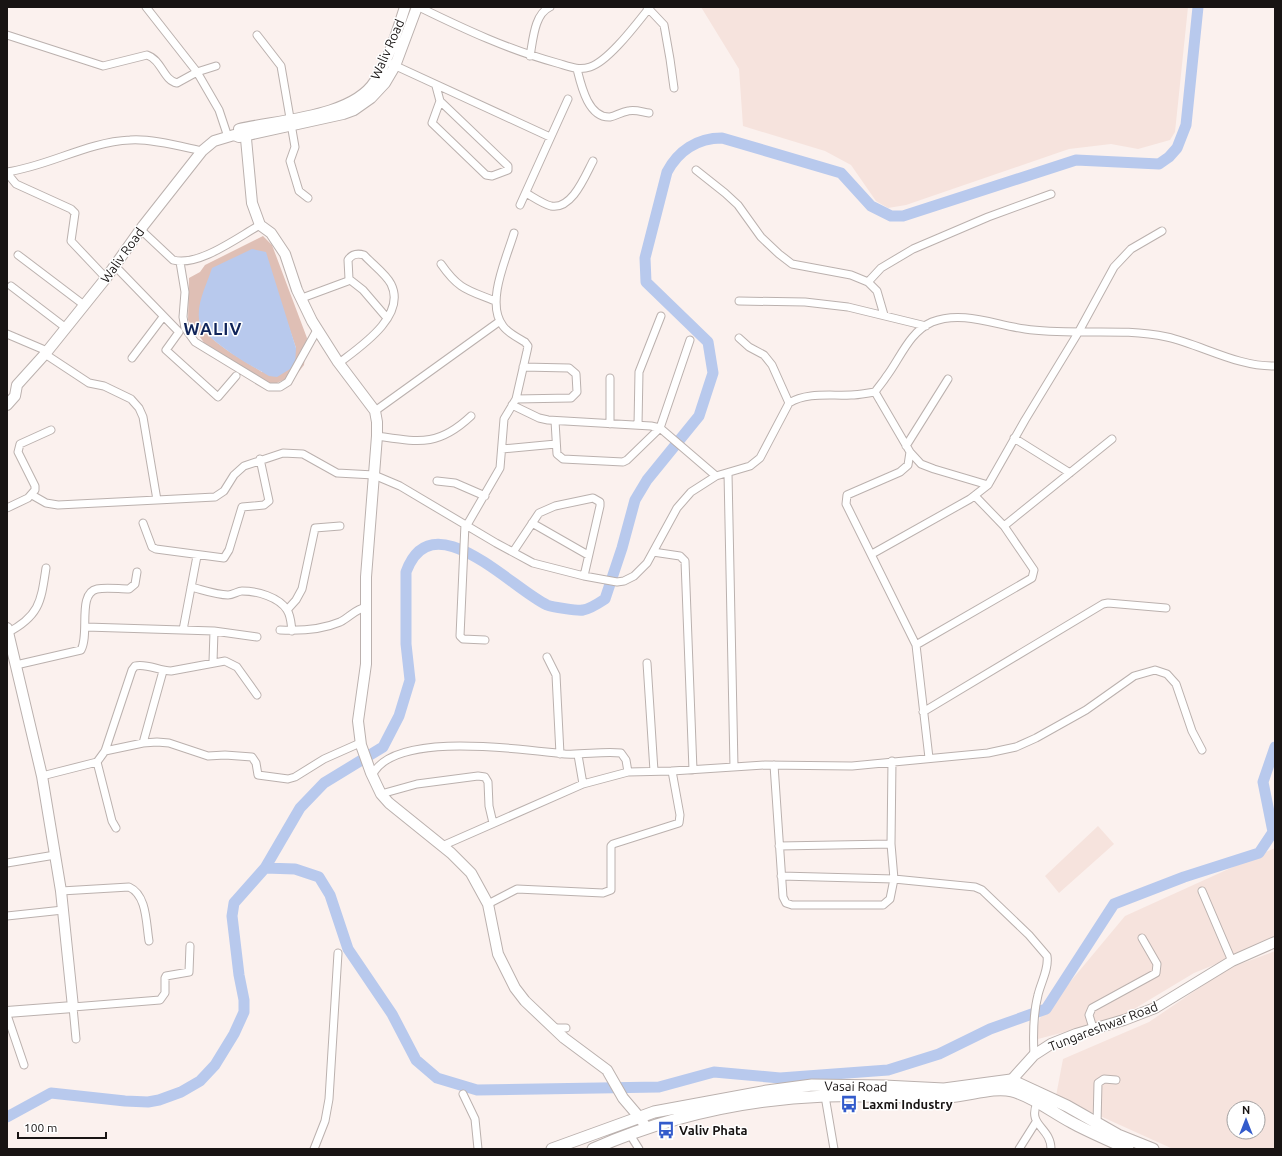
<svg xmlns="http://www.w3.org/2000/svg" width="1282" height="1156" font-family="Ubuntu,sans-serif">
<style>
.built{fill:#f6e3dd;fill-rule:evenodd}
.green{fill:#dfbfb5;fill-rule:evenodd}
.water{fill:#b8c9ed}
.lines{fill:none;stroke-linecap:round;stroke-linejoin:round}
.river{stroke:#b8c9ed;stroke-width:11}
.street-casing{stroke:#bbb1ae;stroke-width:9}
.secondary-casing{stroke:#bbb1ae;stroke-width:12}
.primary-casing{stroke:#bbb1ae;stroke-width:13}
.street{stroke:#fff;stroke-width:7}
.secondary{stroke:#fff;stroke-width:10}
.primary{stroke:#fff;stroke-width:11}
.labels{text-anchor:middle;dominant-baseline:central;stroke-width:3;stroke-linejoin:round;paint-order:stroke}
.street-label{font-size:13px;fill:#181413;stroke:#fff}
.poi-label{font-size:13px;font-weight:bold;fill:#181413;stroke:#fff;text-anchor:start}
.district-label{font-size:17px;font-weight:bold;letter-spacing:1px;fill:#102459;stroke:#fff}
</style>
<rect width="100%" height="100%" fill="#fbf1ee"/>
<path class="built" d="M701,7H1188L1175,132L1170,140L1138,149L1111,144L1069,149L906,205L888,208L876,201L851,165L825,151L743,126L739,69Z
M1098,826L1114,844L1059,893L1045,876Z
M1275,848V940L1194,973L1119,1018L1034,1040L1040,1018L1125,916Z
M1275,951V1149H1173L1056,1096L1063,1059L1149,1022L1227,969ZM1234,1108H1258V1132H1234Z"/>
<path class="green" d="M263,236L272,245L307,338L304,365L297,374L270,386L207,347L188,320L189,278L200,272L205,265ZM282,307L296,348L262,372C243,359 204,341 199,318Z"/>
<path class="water" d="M252,249L266,252L296,348L295,366L277,377L269,376C252,366 201,339 199,319C197,302 207,284 212,268Z"/>
<g class="lines">
<path class="river" d="M265,868L295,869L319,877L330,895L348,949L392,1014L416,1060L437,1078L477,1090L659,1087L714,1072L780,1078L888,1070L939,1054L990,1029L1046,1009L1114,904L1184,877L1259,853L1273,832L1263,782L1275,747
M7,1117L51,1093L125,1101L148,1102L159,1100L181,1092L200,1081L215,1065L234,1034L244,1012V1000L239,975L232,916L234,903L265,868L300,808L324,783L383,747L399,716L410,680L406,644V572C432,500 512,589 547,605C552,607 578,611 583,610C590,609 599,603 605,599L622,548L635,500L647,480L699,416L713,373L708,342L646,282L645,258L667,172C678,151 697,138 722,138L841,173L871,206L891,216H903L1076,160L1159,164L1169,157L1177,148L1186,125L1198,7"/>
<g class="street-casing">
<path id="street" d="M146,7L197,72L219,110L228,137
M419,7C464,29 509,50 557,63C568,66 578,71 590,67C609,61 637,23 650,7
M647,7L664,25L670,59L674,88
M7,35L103,66L147,55C162,60 163,80 177,83L197,72L216,66
M257,35L281,66L295,147L290,161L299,191L308,198
M530,56C533,41 534,14 550,7
M385,61L550,137
M577,69C581,85 588,118 610,117C616,116 621,112 628,111C635,109 642,112 649,113
M436,86L440,101L432,123L486,175L492,176L508,170V166L440,101
M696,170L725,193L738,205L761,237L779,254L792,264L851,275L868,282L877,291L884,315
M7,172C49,166 87,142 130,140C150,138 183,147 202,151
M7,173L16,184L71,209L75,213L71,241L106,278
M526,193C533,197 543,204 551,206C572,210 585,176 593,161
M520,205L568,99
M140,229L173,260C199,267 238,237 260,225
M18,255L84,305
M180,262L185,292L183,317L185,328L195,342L269,387H280L288,382L317,330
M441,264C459,290 468,290 495,301
M115,266L179,332L166,350L218,397L236,376
M349,279L363,290L387,318
M868,282L881,268L913,249L988,217L1051,194
M11,286L66,328
M302,298L348,281L349,279L348,260C352,254 357,253 364,255C372,264 386,274 391,284C407,316 360,347 339,363
M739,301L805,302L848,307L926,326
M7,334L47,351
M739,338L749,347L764,355L772,365L789,403
M45,354L89,383L104,386L131,399L139,408L143,417L157,500L215,497L224,491L234,475L244,466L283,453L303,454L337,473L374,475L400,486L496,543L533,563L584,576L617,582L624,581L634,576L647,563L677,508L691,492L716,476L750,466L760,458L789,403C807,392 830,396 851,395C859,395 867,393 875,392C879,386 883,382 886,377C900,359 909,332 932,322C962,310 995,325 1025,329C1072,336 1120,327 1167,337C1202,345 1238,367 1275,366
M132,358L163,317
M610,378V424
M875,392L910,452L908,465L900,472L847,495L846,504L916,645L929,758
M516,399L571,398L577,392L576,374L569,368L523,367
M512,405L539,418L548,420L651,426L660,428L716,476
M375,411L500,321
M555,421L557,454L563,459L623,462L627,460L660,428L690,340
M638,425L639,372L661,316
M377,436C419,442 438,447 471,416
M1014,438L1070,473
M906,446L948,379
M502,449L556,444
M910,452L921,464L934,469L988,485L1025,420L1078,333L1114,267L1131,249L1162,231
M728,473L734,767
M437,481L455,483L485,496
M32,495L46,503L58,505L157,500
M975,496L1004,526L1112,439
M7,508L28,498L35,490V486L18,452L20,444L51,430
M143,523L152,547L156,549L224,558L229,550L242,507L264,505L269,501L260,459
M532,523L588,555
M465,524L460,636L463,639L485,640
M467,525L500,468L504,419L516,399L527,351L528,346L525,342C518,338 508,333 503,326C485,303 507,257 514,233
M513,552L539,513L555,506L593,498L600,502V506L584,576
M653,552L680,556L685,561L693,770
M872,554L970,499L988,485
M191,587C203,590 216,595 228,595C233,595 238,591 242,591C257,591 279,597 287,610C291,616 291,623 292,631
M287,610L296,600L302,589L315,528L340,526
M86,627L214,631L257,637
M183,630L197,556
M280,630C300,631 321,630 340,622C350,617 355,609 367,607
M7,633C40,616 41,601 46,568
M916,645L1032,578L1034,570L1004,526
M547,657L556,675L560,754
M213,662L214,631
M647,663L654,771
M16,665L81,650C90,634 77,593 97,589C106,587 119,589 129,589L135,584L137,572
M923,712L1103,604L1108,603L1166,608
M143,743L163,671
M105,751L143,743L157,742L169,743L208,756L225,755L252,757L256,763L258,775L288,779L295,777L324,759L360,743
M578,755L583,784
M97,762L112,821L116,828
M774,765L783,897L786,903L792,905H883L890,899L894,879L891,844L892,761
M42,776L97,762L105,751L132,670L135,666C147,663 159,671 171,671L225,661L237,667L257,695
M372,776C392,729 524,750 565,754C584,755 602,751 621,753L626,760L628,772
M381,794L417,784L478,776L485,777L488,782L489,806L493,823
M442,846L583,784L628,772L672,771L765,765L852,766L988,753L1016,747L1036,738L1086,710L1134,676L1155,670L1167,674L1176,684L1192,731L1202,750
M779,846L891,844
M7,863L55,855
M781,876L894,879L975,887L982,890L1029,935L1047,956C1049,969 1041,982 1038,995C1033,1014 1033,1035 1034,1055
M61,891L129,887C147,895 146,923 149,941
M1202,891L1232,961
M488,904L517,889L603,893L611,890V846L613,844L679,823L680,815L672,771
M7,916L63,910
M7,1015L24,1065
M553,1028H566
M1093,1028L1089,1015L1092,1008L1156,973L1157,964L1142,938
M76,1039L73,1007L160,1000L165,993V978L166,976L189,972L190,946
M463,1094L475,1119L478,1149
M825,1096L834,1149
M1037,1103C1027,1126 1051,1127 1051,1149
M1097,1124L1098,1083L1104,1079L1116,1080
M629,1133L639,1149
M314,1149L325,1121L329,1099L338,953
M1019,1149L1036,1122"/>
</g>
<g class="secondary-casing">
<path id="secondary" d="M245,128L252,203L260,225L271,233L285,254L297,290L312,321L338,362L375,411L377,422V436L366,577V664L358,721L361,745L371,773L381,794L389,803L451,853L471,873L488,904L498,954L515,988L525,1001L564,1038L607,1070L623,1098L640,1118L646,1127
M239,129C278,120 353,117 375,81C389,59 397,32 405,7
M7,405L15,396L17,385L45,354L106,278L143,226L202,151L214,141L234,135L239,137L343,114L354,110L371,98L385,83L395,66L417,7
M7,628L42,776L61,891L73,1007L7,1012
M1007,1085L1034,1055L1051,1044L1076,1034L1124,1020L1155,1008L1232,961L1275,942"/>
</g>
<g class="primary-casing">
<path id="primary" d="M552,1149L654,1112L767,1091L812,1085L884,1086L944,1089L1011,1080L1067,1106L1118,1135L1153,1149
M593,1149C666,1117 744,1099 825,1096C865,1095 905,1098 946,1097C966,1097 993,1086 1012,1091C1032,1096 1052,1112 1071,1122C1089,1132 1109,1140 1128,1149"/>
</g>
<use href="#street" class="street"/>
<use href="#secondary" class="secondary"/>
<use href="#primary" class="primary"/>
</g>
<defs>
<g id="bus-bare" transform="scale(1.38)"><path d="M-5-6H5V4H4V6H2V4H-2V6H-4V4H-5ZM-3.5-4V0h7V-4ZM-3.5 1.2v1.5H-2V1.2ZM2 1.2v1.5H3.5V1.2Z" fill="#335bcb" stroke="#fff" stroke-width="2.5" paint-order="stroke"/></g>
</defs>
<g fill-rule="evenodd">
<use href="#bus-bare" x="849" y="1104"/>
<use href="#bus-bare" x="666" y="1130"/>
</g>
<g class="labels">
<g class="street-label">
<text transform="translate(387 49) rotate(-66)">Waliv Road</text>
<text transform="translate(122 255) rotate(-54)">Waliv Road</text>
<text transform="translate(1103 1026) rotate(-21)">Tungareshwar Road</text>
<text transform="translate(856 1086) rotate(1)">Vasai Road</text>
</g>
<g class="poi-label">
<text x="862" y="1104">Laxmi Industry</text>
<text x="679" y="1130">Valiv Phata</text>
</g>
<g class="district-label">
<text x="213" y="328">WALIV</text>
</g>
</g>
<rect width="1282" height="1156" fill="none" stroke="#181413" stroke-width="16"/>
<g transform="translate(1246 1120)"><circle r="19" fill="#ffffff" stroke="#a3a1a1"/>
<path d="M0-3L7 15L0 10L-7 15Z" fill="#335bcb"/>
<text y="-6" font-size="11" font-weight="bold" text-anchor="middle" fill="#181413">N</text>
</g>
<path d="M18 1132v6h88v-6" fill="none" stroke="#181413" stroke-width="2"/>
<text x="24" y="1132" font-size="12" fill="#181413" stroke="#ffffff" stroke-width="3" paint-order="stroke">100 m</text>
</svg>
